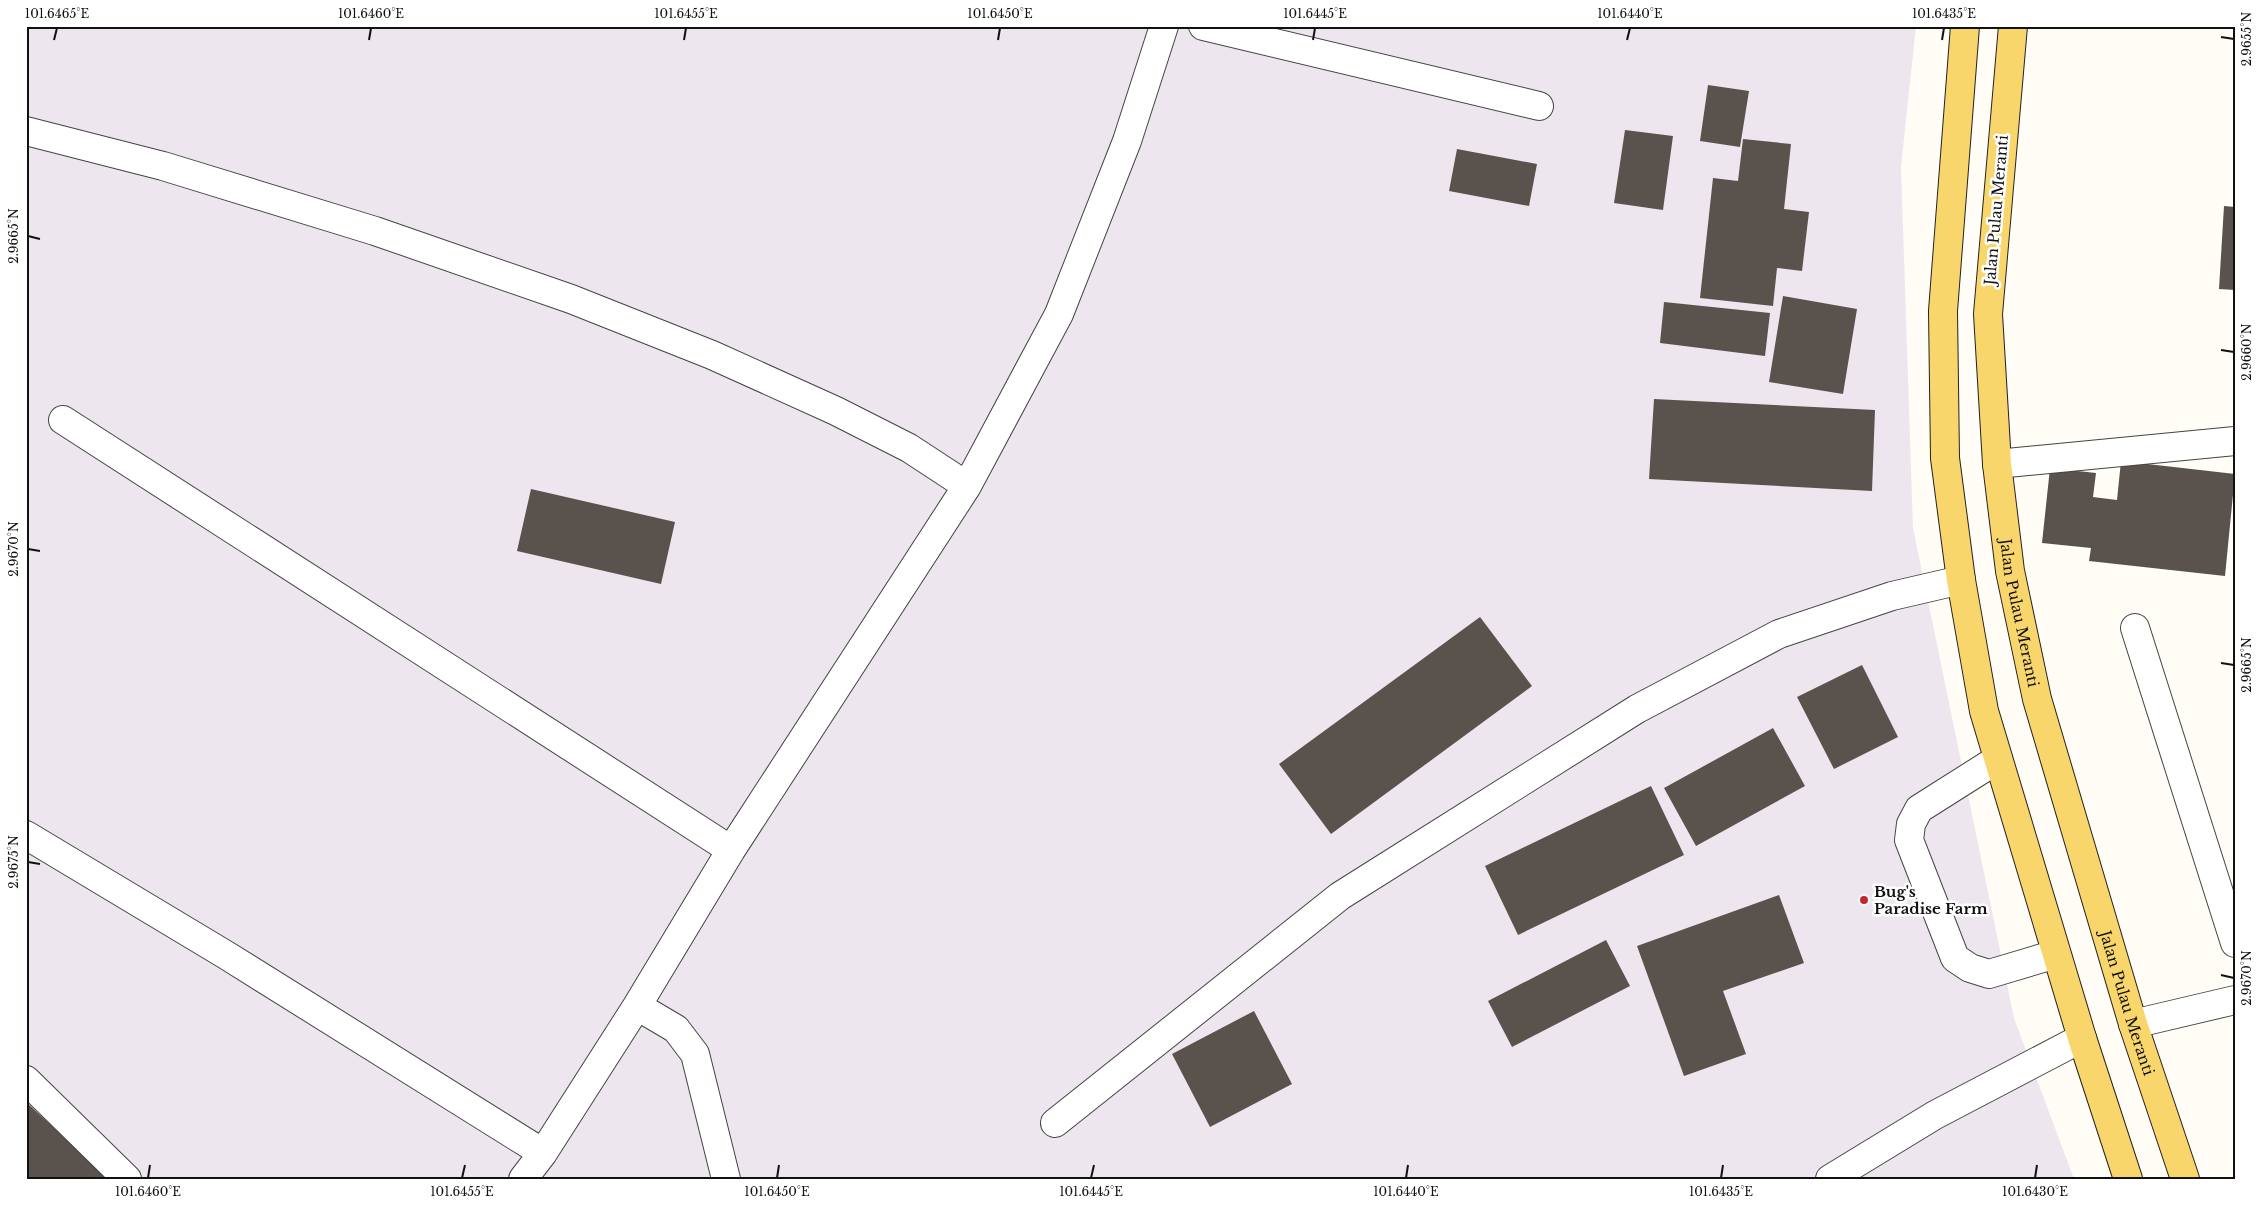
<svg xmlns="http://www.w3.org/2000/svg" width="2261" height="1205" font-family="'Libre Baskerville',serif">
<style>
.industrial{fill:#eee6ef}
.building{fill:#5a524d}
.lines{fill:none;stroke-linecap:round;stroke-linejoin:round}
.minor-casing{stroke:#444;stroke-width:30}
.major-casing{stroke:#222;stroke-width:30}
.minor{stroke:#fff;stroke-width:28}
.major{stroke:#f9d66b;stroke-width:28}
.ticks{fill:none;stroke:#111;stroke-width:2}
.poi-dot{fill:#c4262e;stroke:#fff;stroke-width:2}
.labels{text-anchor:middle;dominant-baseline:central;stroke-width:5;stroke-linejoin:round;paint-order:stroke}
.street-label{font-size:15px;fill:#111;stroke:#fff}
.poi-label{font-size:15px;font-weight:bold;fill:#111;stroke:#fff;text-anchor:start}
.neatline{fill:none;stroke:#111;stroke-width:2}
.ticks-label{font-size:12px;text-anchor:middle;fill:#111}
</style>
<rect width="100%" height="100%" fill="#fffdf5"/>
<path class="industrial" d="M26,26H1916L1901,167L1913,528L2014,1018L2074,1179H26Z"/>
<path class="building" d="M1708,85L1749,91L1740,147L1700,141Z
M1625,130L1673,136L1663,210L1614,203Z
M1743,139L1791,144L1784,209L1809,212L1802,271L1777,268L1773,306L1700,298L1713,178L1738,181Z
M1457,149L1537,164L1529,206L1449,191Z
M2224,206L2235,207V290L2219,289Z
M1783,296L1857,309L1843,394L1769,382Z
M1664,302L1770,313L1765,356L1660,343Z
M1654,399L1875,410L1872,491L1649,479Z
M2121,461L2235,474L2225,576L2089,561L2091,548L2042,543L2050,468L2096,473L2093,497L2117,500Z
M531,489L675,522L661,584L517,551Z
M1480,617L1532,686L1331,834L1279,764Z
M1862,665L1898,737L1834,769L1797,697Z
M1773,728L1805,786L1696,846L1664,788Z
M1651,786L1684,855L1518,935L1485,866Z
M1779,895L1804,963L1723,991L1746,1054L1684,1076L1637,946Z
M1606,940L1630,986L1512,1047L1488,1001Z
M1254,1011L1292,1084L1210,1127L1172,1054Z
M26,1102L109,1179H26Z"/>
<g class="lines">
<g class="minor-casing">
<path id="minor" d="M1203,26L1539,106
M26,131L163,166L375,231L571,299L712,355L836,411L909,448L967,486
M63,420L731,850
M1997,464L2235,441
M2135,628L2235,943
M1998,759L1919,809L1911,824L1909,840L1955,958L1970,968L1989,974L2056,954
M26,835L226,955L543,1153
M637,1006L676,1029L695,1054L726,1179
M2133,1024L2235,1000
M26,1080L127,1179
M1055,1123L1340,896L1637,709L1779,634L1892,596L1961,580
M523,1179L543,1153L637,1006L731,850L967,486L1059,314L1127,141L1164,26
M1830,1179L1935,1115L2082,1038"/>
</g>
<g class="major-casing">
<g id="major">
<path d="M1965,26L1943,311L1945,458L1961,580L1984,711L2082,1038L2128,1179"/>
<path id="s1" d="M2013,26L1988,314L1997,464L2010,571L2037,699L2133,1024L2185,1179"/>
</g>
</g>
<use href="#minor" class="minor"/>
<use href="#major" class="major"/>
</g>
<path class="ticks" d="M2221,37L2234,39M54,40L57,28M369,40L371,28M684,40L686,28M998,40L1000,28M1313,40L1315,28M1627,40L1630,28M1942,40L1944,28M28,236L40,239M2221,350L2234,352M28,549L40,551M2221,663L2234,665M28,862L40,864M2221,975L2234,978M148,1178L150,1165M462,1178L465,1165M777,1178L779,1165M1091,1178L1094,1165M1406,1178L1408,1165M1721,1178L1723,1165M2035,1178L2037,1165"/>
<circle class="poi-dot" cx="1864" cy="900" r="5"/>
<g class="labels">
<g class="street-label">
<text transform="translate(1996 210) rotate(-85)">Jalan Pulau Meranti</text>
<text stroke="none"><textPath href="#s1" startOffset="590">Jalan Pulau Meranti</textPath></text>
<text stroke="none"><textPath href="#s1" startOffset="995">Jalan Pulau Meranti</textPath></text>
</g>
<g class="poi-label">
<text x="1874" y="891">Bug's<tspan x="1874" dy="17">Paradise Farm</tspan></text>
</g>
</g>
<rect width="2261" height="1205" fill="none" stroke="#ffffff" stroke-width="55"/>
<rect x="28" y="28" width="2206" height="1150" class="neatline"/>
<g class="ticks-label">
<text x="57" y="18">101.6465°E</text>
<text x="371" y="18">101.6460°E</text>
<text x="686" y="18">101.6455°E</text>
<text x="1000" y="18">101.6450°E</text>
<text x="1315" y="18">101.6445°E</text>
<text x="1630" y="18">101.6440°E</text>
<text x="1944" y="18">101.6435°E</text>
<text transform="translate(2247 39) rotate(-90)" y="4">2.9655°N</text>
<text transform="translate(14 236) rotate(-90)" y="4">2.9665°N</text>
<text transform="translate(2247 352) rotate(-90)" y="4">2.9660°N</text>
<text transform="translate(14 549) rotate(-90)" y="4">2.9670°N</text>
<text transform="translate(2247 665) rotate(-90)" y="4">2.9665°N</text>
<text transform="translate(14 862) rotate(-90)" y="4">2.9675°N</text>
<text transform="translate(2247 978) rotate(-90)" y="4">2.9670°N</text>
<text x="148" y="1196">101.6460°E</text>
<text x="462" y="1196">101.6455°E</text>
<text x="777" y="1196">101.6450°E</text>
<text x="1091" y="1196">101.6445°E</text>
<text x="1406" y="1196">101.6440°E</text>
<text x="1721" y="1196">101.6435°E</text>
<text x="2035" y="1196">101.6430°E</text>
</g>
</svg>
